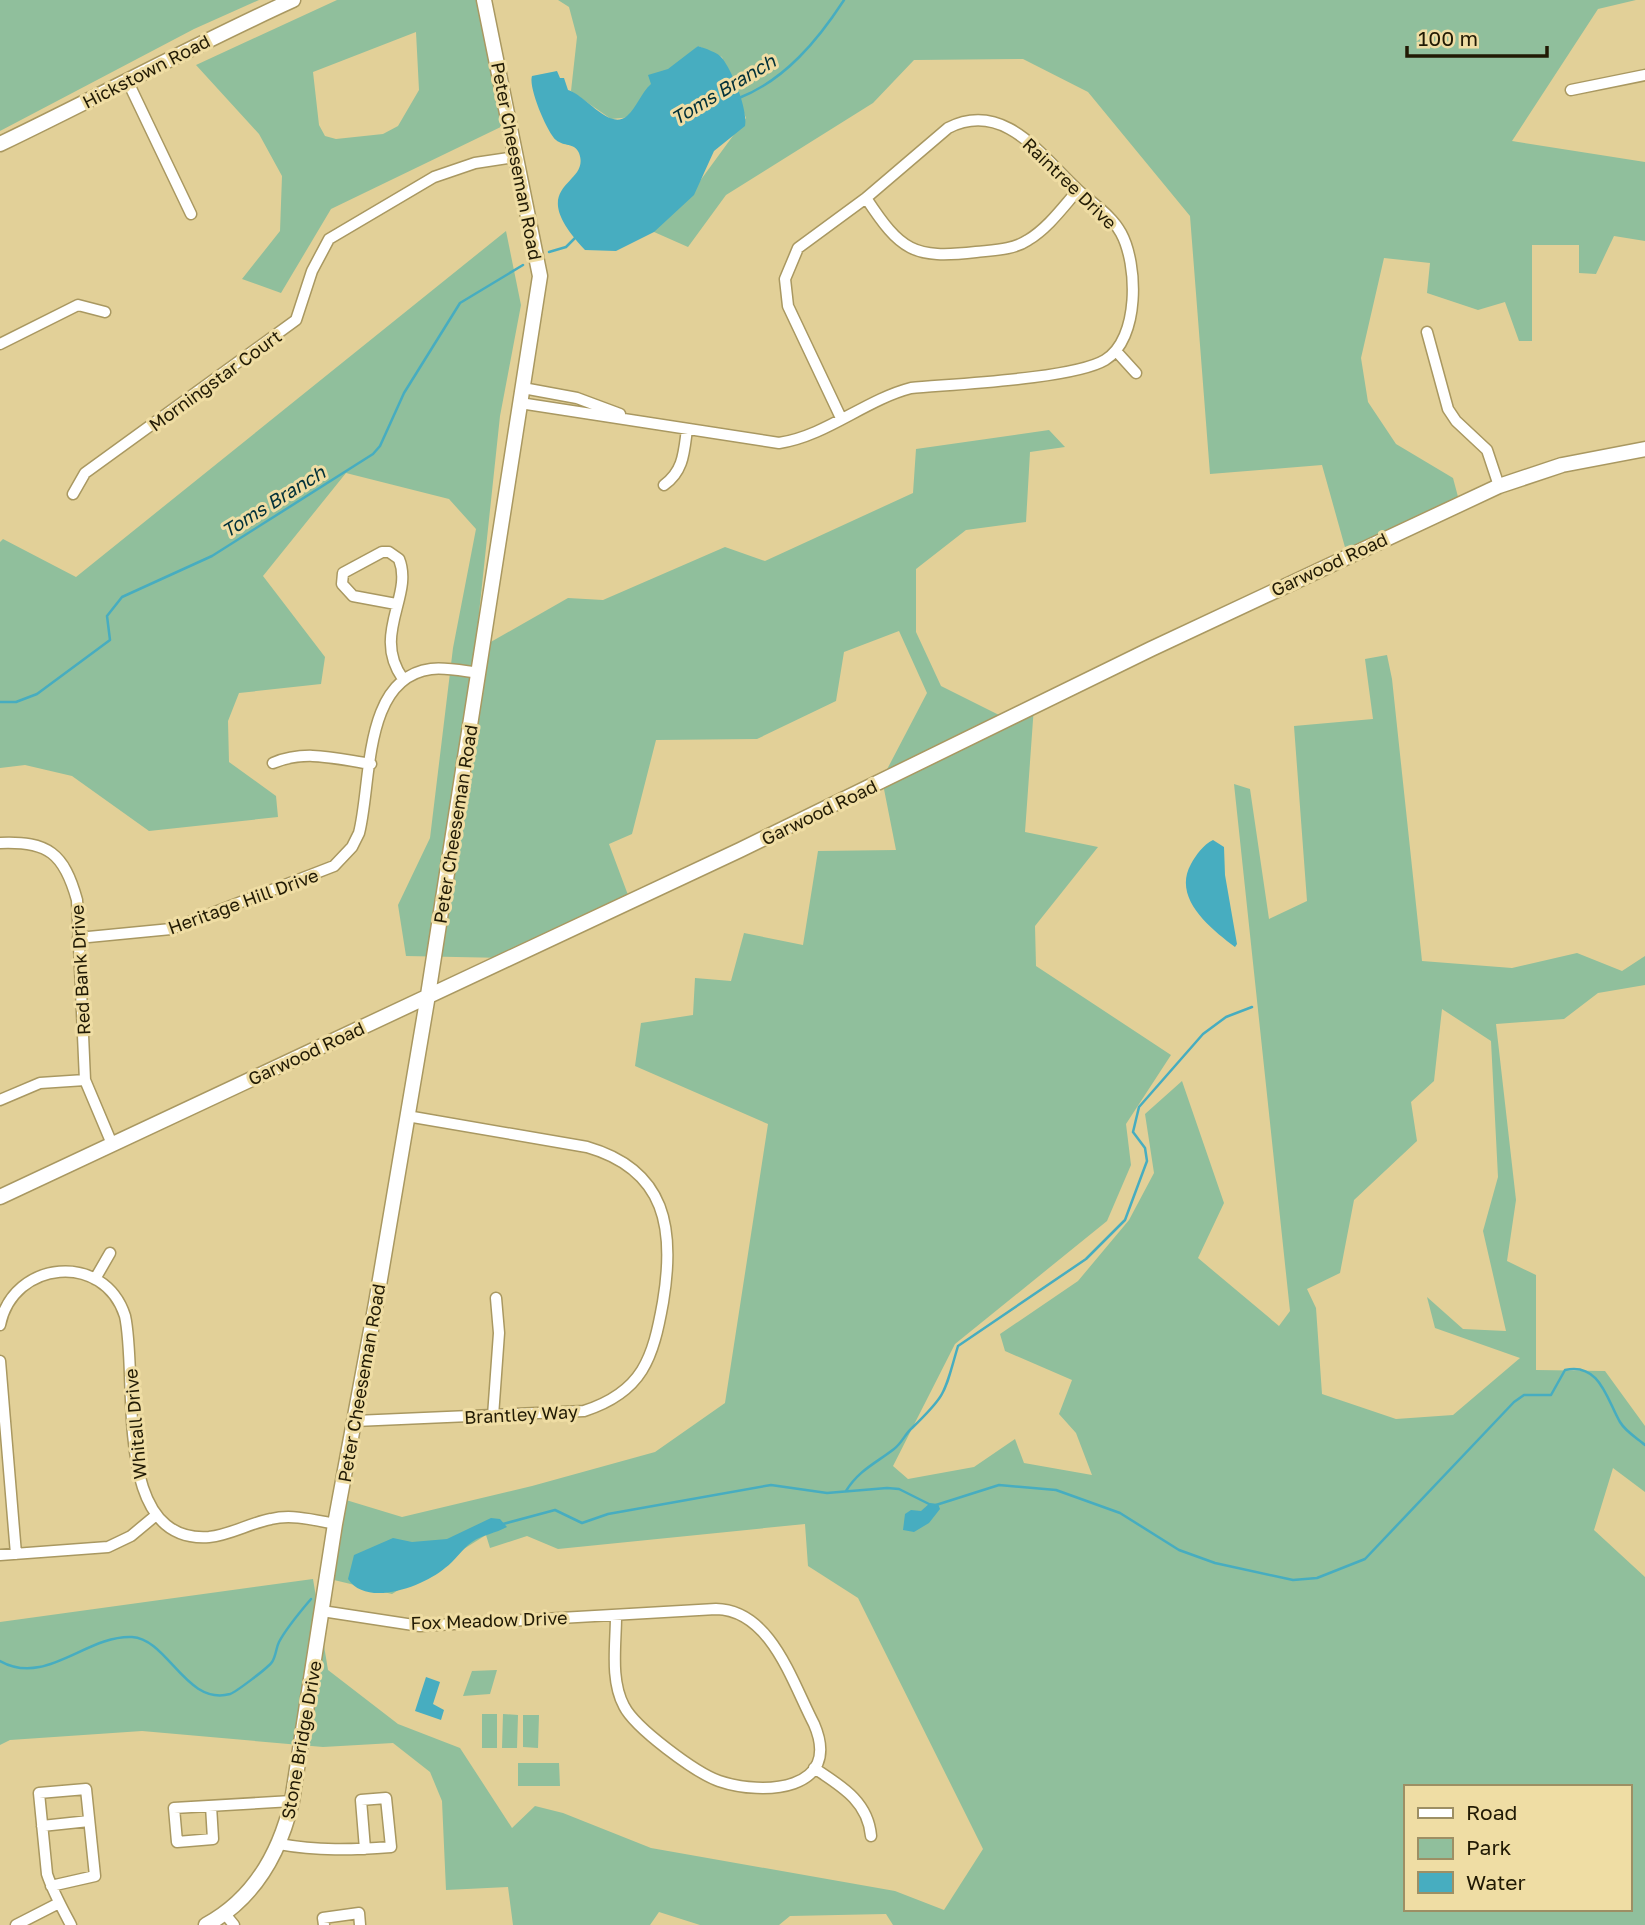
<svg xmlns="http://www.w3.org/2000/svg" width="1645" height="1925" font-family="'Golos Text',sans-serif">
<style>
.green{fill:#90bf9c;fill-rule:evenodd}
.water{fill:#47adc0}
.lines{fill:none;stroke-linecap:round;stroke-linejoin:round}
.stream{stroke:#47adc0;stroke-width:2.5}
.street-casing{stroke:#a99861;stroke-width:13}
.secondary-casing{stroke:#a99861;stroke-width:17}
.street{stroke:#fff;stroke-width:10}
.secondary{stroke:#fff;stroke-width:14}
.labels{text-anchor:middle;dominant-baseline:central;stroke-width:6;stroke-linejoin:round;paint-order:stroke}
.street-label{font-size:18px;fill:#211a04;stroke:#efdda4}
.water-label{font-size:19px;font-style:italic;fill:#003039;stroke:#efdda4}
</style>
<rect width="100%" height="100%" fill="#e2d098"/>
<path class="green" d="M0,0H259L194,29L0,131Z
M337,0H484L509,123L331,209L281,293L242,279L280,231L282,176L259,134L196,65ZM416,32L419,90L398,126L383,134L336,139L325,136L319,125L313,72Z
M558,0H1636L1598,9L1512,141L1645,162V241L1614,236L1596,274L1579,273V245H1532V341H1519L1505,302L1478,310L1427,293L1430,263L1384,258L1361,358L1368,402L1396,444L1453,478L1461,508L1348,558L1322,465L1210,474L1190,216L1088,92L1023,59L914,60L873,103L726,195L688,247L645,228L686,200L746,118L722,57L698,46L632,117L611,119L571,91L577,37L569,7Z
M506,231L521,305L500,416L475,651L568,598L603,600L725,547L765,561L913,493L916,449L1049,430L1065,447L1030,452L1026,522L966,530L916,569V632L941,686L1005,718L1034,706L1025,832L1098,847L1035,926L1036,966L1171,1055L1126,1124L1131,1165L1107,1221L955,1344L893,1466L908,1479L974,1467L1015,1439L1024,1463L1092,1475L1076,1433L1059,1414L1072,1380L1005,1351L1000,1334L1078,1281L1129,1220L1154,1173L1145,1114L1182,1081L1224,1203L1198,1258L1279,1326L1290,1311L1234,784L1250,789L1269,919L1307,901L1294,726L1373,719L1365,659L1387,655L1392,679L1422,961L1512,968L1577,953L1622,971L1645,956V985L1598,993L1564,1019L1496,1024L1516,1200L1507,1261L1536,1275V1370L1605,1371L1645,1426V1492L1613,1468L1594,1530L1645,1577V1925H893L886,1914L790,1916L779,1925H700L659,1912L650,1925H513L508,1887L446,1890L442,1801L430,1772L393,1743L323,1747L142,1731L10,1740L0,1745V1622L313,1579L328,1670L398,1724L460,1748L512,1828L535,1806L563,1813L651,1848L895,1891L944,1910L983,1849L858,1598L808,1566L805,1524L558,1549L527,1536L490,1548L486,1535L392,1594L334,1580L346,1500L402,1517L532,1486L655,1452L725,1403L768,1124L635,1066L641,1023L693,1015L695,978L731,981L744,933L803,945L818,851L896,850L882,779L927,693L899,631L844,652L836,701L757,739L656,740L632,834L609,844L631,903L507,958L406,956L398,905L430,838L453,648L476,529L449,499L346,473L263,576L325,657L321,684L239,693L228,721L229,762L276,796L278,817L149,831L72,776L25,765L0,768V542L3,539L76,577ZM1442,1009L1491,1041L1498,1177L1483,1231L1506,1331L1463,1329L1427,1297L1435,1328L1520,1358L1453,1415L1396,1419L1322,1394L1316,1308L1307,1289L1340,1273L1354,1200L1417,1141L1411,1102L1434,1081ZM1405,1787H1629V1909H1405Z
M497,1670L490,1694L463,1696L472,1671Z
M482,1714H497V1748H482Z
M503,1714L518,1715L517,1748H502Z
M523,1715H539L538,1748L523,1747Z
M518,1763H559L560,1786H518Z"/>
<path class="water" d="M698,46C704,48 719,53 722,58C733,72 748,110 745,126L714,151L694,195L654,232L616,251L585,250C521,182 592,187 579,153C574,142 564,147 556,140C547,132 528,87 532,76L557,71L560,78H564L568,90C586,95 609,131 627,116C637,107 641,93 651,84L648,75L668,69Z
M1213,840L1224,847L1225,875L1237,944L1235,947C1210,928 1172,898 1191,864C1196,855 1203,845 1213,840Z
M930,1503L938,1504L940,1509L929,1523L914,1532L903,1530L905,1514L911,1510L921,1511Z
M491,1518L500,1519L507,1527C496,1533 482,1535 472,1542C462,1549 455,1561 445,1568C424,1586 367,1608 348,1579L354,1555L393,1538L412,1542L447,1539Z
M426,1677L440,1682L433,1704L444,1710L441,1720L415,1711Z"/>
<g class="lines">
<path class="stream" d="M739,98C785,80 818,40 844,0
M549,252L566,247L576,237
M0,702H16L37,694L110,640L107,616L122,597L212,556L373,454L380,446L404,393L460,303L523,265
M846,1491C859,1470 876,1463 894,1449C902,1443 905,1434 912,1428C948,1393 944,1393 958,1346L1086,1259L1125,1220L1147,1161L1145,1148L1133,1132L1139,1107L1203,1034L1226,1017L1252,1007
M936,1505L999,1485L1056,1490L1120,1513L1179,1550L1215,1563L1293,1580L1317,1578L1365,1559L1514,1402L1524,1395H1551L1565,1370C1600,1362 1607,1400 1620,1422C1626,1432 1637,1438 1645,1445
M503,1524L555,1510L582,1523L608,1514L771,1485L827,1493L887,1488L899,1489L929,1504
M0,1661C46,1687 86,1635 132,1637C168,1639 186,1706 230,1694C236,1692 269,1667 272,1662C276,1656 276,1648 279,1642C287,1627 300,1612 311,1599"/>
<g class="street-casing">
<path id="street" d="M128,82L191,214
M1571,90L1645,75
M866,198C901,251 913,259 976,252C994,250 1013,250 1028,240C1048,228 1063,207 1078,190
M1427,332L1448,409L1456,421L1487,450L1499,486
M0,344L78,305L105,312
M1116,351L1136,373
M523,388L577,398L620,414
M520,403L779,443C826,436 865,400 911,388C953,384 1073,379 1105,360C1140,339 1138,264 1121,233C1111,214 1091,203 1076,188C1040,154 1003,100 948,128L866,198L798,248L785,279L788,306L841,418
M664,485C684,471 684,451 687,429
M73,494L85,473L296,320L312,271L329,239L434,177L475,163L515,157
M396,604L353,596L342,584L343,573L382,552H389L399,559C414,596 371,634 403,679
M273,763C306,749 337,759 371,764
M0,843C48,841 64,853 77,900L85,1080L112,1144
M78,938L171,929L334,866L352,847L359,833C372,783 362,678 431,669C446,667 463,671 479,673
M0,1100L40,1083L85,1080
M95,1279L110,1253
M0,1325C13,1260 104,1251 125,1316C139,1378 110,1544 209,1537C230,1535 250,1523 271,1519C292,1514 314,1520 335,1524
M0,1361L16,1554
M493,1416L499,1333L496,1298
M355,1421L584,1411C643,1392 653,1358 663,1302C675,1230 667,1170 587,1147L407,1116
M0,1555L108,1547L131,1536L155,1516
M322,1611L420,1626L716,1609C771,1610 792,1682 814,1724C843,1791 763,1796 719,1781C696,1773 635,1728 624,1706C610,1680 616,1645 616,1616
M814,1768C841,1786 868,1801 871,1836
M211,1806L213,1839L177,1842L174,1808L292,1801
M42,1826L89,1821
M279,1844C318,1851 352,1850 391,1847L386,1798L361,1800L365,1849
M51,1886L95,1876L86,1789L39,1793L47,1874C53,1892 62,1908 71,1925
M225,1914L234,1925
M16,1925L59,1903
M324,1925L323,1918L359,1913L360,1925"/>
</g>
<g class="secondary-casing">
<path id="secondary" d="M0,144C98,97 194,45 293,0
M0,1197L740,850L1151,649L1499,486L1562,465L1645,449
M206,1925C254,1899 280,1852 292,1801L335,1524L376,1303L428,995L540,276L484,0"/>
</g>
<use href="#street" class="street"/>
<use href="#secondary" class="secondary"/>
</g>
<g class="labels">
<g class="street-label">
<text transform="translate(146 71) rotate(-27)">Hickstown Road</text>
<text transform="translate(517 161) rotate(79)">Peter Cheeseman Road</text>
<text transform="translate(1070 183) rotate(44)">Raintree Drive</text>
<text transform="translate(215 380) rotate(-36)">Morningstar Court</text>
<text transform="translate(1329 564) rotate(-25)">Garwood Road</text>
<text transform="translate(819 812) rotate(-26)">Garwood Road</text>
<text transform="translate(455 824) rotate(-81)">Peter Cheeseman Road</text>
<text transform="translate(243 901) rotate(-20)">Heritage Hill Drive</text>
<text transform="translate(80 970) rotate(-93)">Red Bank Drive</text>
<text transform="translate(306 1053) rotate(-25)">Garwood Road</text>
<text transform="translate(361 1383) rotate(-80)">Peter Cheeseman Road</text>
<text transform="translate(521 1414) rotate(-3)">Brantley Way</text>
<text transform="translate(135 1424) rotate(-95)">Whitall Drive</text>
<text transform="translate(489 1620) rotate(-2)">Fox Meadow Drive</text>
<text transform="translate(301 1740) rotate(-80)">Stone Bridge Drive</text>
</g>
<g class="water-label">
<text transform="translate(723 89) rotate(-31)">Toms Branch</text>
<text transform="translate(273 501) rotate(-32)">Toms Branch</text>
</g>
</g>
<rect x="1404" y="1785" width="228" height="126" fill="#efdda4" stroke="#9d8f64" stroke-width="2"/>
<rect x="1418" y="1808" width="35" height="10" fill="#ffffff" stroke="#9d8f64" stroke-width="2"/>
<text x="1466" y="1820" font-size="21" fill="#211a04">Road</text>
<rect x="1418" y="1838" width="35" height="21" fill="#90bf9c" stroke="#9d8f64" stroke-width="2"/>
<text x="1466" y="1855" font-size="21" fill="#211a04">Park</text>
<rect x="1418" y="1872" width="35" height="21" fill="#47adc0" stroke="#9d8f64" stroke-width="2"/>
<text x="1466" y="1890" font-size="21" fill="#211a04">Water</text>
<path d="M1407 46v10h140v-10" fill="none" stroke="#211a04" stroke-width="3.5"/>
<text x="1418" y="46" font-size="21" fill="#211a04" stroke="#efdda4" stroke-width="5" paint-order="stroke">100 m</text>
</svg>
